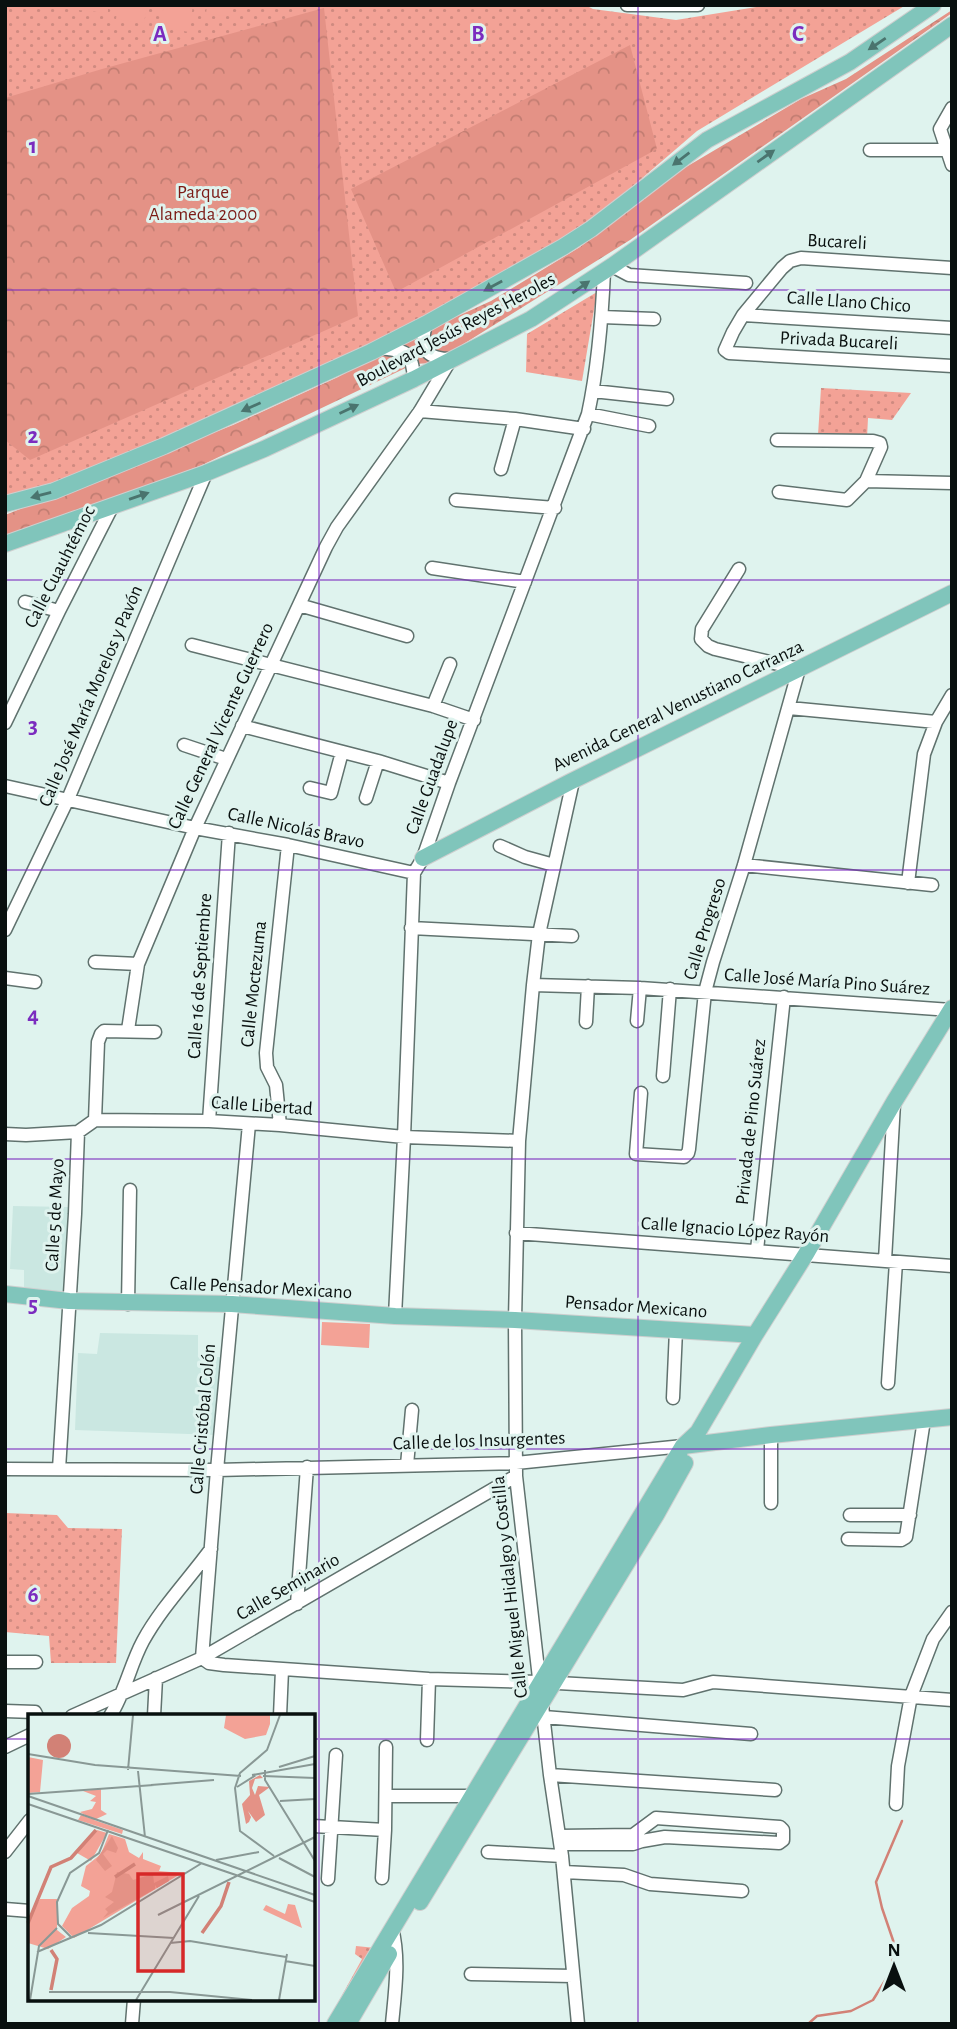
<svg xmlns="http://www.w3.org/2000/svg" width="957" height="2029" font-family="'Alegreya Sans',sans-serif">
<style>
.built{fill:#cae7e1}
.green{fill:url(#green-dots)}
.forest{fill:url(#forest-crowns)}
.pitch{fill:#f3a296}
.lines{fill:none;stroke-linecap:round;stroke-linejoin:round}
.stream{stroke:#d28176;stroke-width:2.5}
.minor-casing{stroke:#60726e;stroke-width:15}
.major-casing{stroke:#cecfcf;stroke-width:18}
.minor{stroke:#fff;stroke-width:12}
.major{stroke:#80c5bb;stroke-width:16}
.oneway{fill:#4a746e}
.grid{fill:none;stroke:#7b2cbf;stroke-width:2;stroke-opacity:0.55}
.labels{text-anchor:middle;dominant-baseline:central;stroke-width:6;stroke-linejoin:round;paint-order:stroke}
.park-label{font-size:19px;fill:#7b1a15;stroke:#dff3ee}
.street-label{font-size:19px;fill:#09100f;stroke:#dff3ee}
.inset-river{fill:none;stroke:#d28176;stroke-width:3.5}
.inset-road{fill:none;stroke:#899895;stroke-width:2}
.view{fill:#d62828;fill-opacity:0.15;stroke:#d62828;stroke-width:3.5}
.inset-edge{fill:none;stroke:#09100f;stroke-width:3.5}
.grid-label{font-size:23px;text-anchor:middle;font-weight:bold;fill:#7b2cbf;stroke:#dff3ee;stroke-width:6;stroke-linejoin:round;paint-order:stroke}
</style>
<defs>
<pattern id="green-dots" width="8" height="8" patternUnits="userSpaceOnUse" patternTransform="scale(1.75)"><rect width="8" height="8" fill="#f3a296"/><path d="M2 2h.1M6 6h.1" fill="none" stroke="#cf8a80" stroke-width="1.8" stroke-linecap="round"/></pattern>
<pattern id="forest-crowns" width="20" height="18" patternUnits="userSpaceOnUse" patternTransform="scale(1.75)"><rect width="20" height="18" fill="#e49286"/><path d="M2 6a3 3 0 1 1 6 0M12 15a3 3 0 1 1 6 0" fill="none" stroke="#c27d72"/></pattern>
</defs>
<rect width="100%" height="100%" fill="#dff3ee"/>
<path class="built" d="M13,1206L68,1207L66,1287L63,1292L24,1289V1270L10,1269Z
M100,1333L198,1335V1357H222L217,1435L75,1430L78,1353L97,1354Z"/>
<path class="green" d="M5,5H585L593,9L676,20L769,5H906L697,131L633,186L561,243L400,330L233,407L63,481L5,498Z
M597,292L582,381L526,372L527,334Z
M821,388L911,393L892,420L868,418L867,438L818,435Z
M5,1513L57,1515L68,1528L122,1529L116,1663H51L49,1636L5,1632Z
M356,1946L376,1948L335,2008L362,1959L355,1954Z"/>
<path class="forest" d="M324,8L358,316L30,460L5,440V98L102,69Z
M952,10V13L630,240L433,363L414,364L200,466L5,538V515L233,425L338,377L416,335L491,301L580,247L681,170L801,99L846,79Z
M630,45L657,149L396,292L351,189Z"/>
<path class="pitch" d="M78,5H108V13L78,10Z
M118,5H147L144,23L116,19Z
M164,5H193L189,32L160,27Z
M207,5H231L230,16L206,14Z
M322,1322L370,1324L369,1348L321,1345Z"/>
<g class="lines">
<path class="stream" d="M808,2024L817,2016L851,2011L873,2000L891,1971L895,1946L882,1908L876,1882L902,1821"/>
<g class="minor-casing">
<path id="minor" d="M627,5H698
M952,108L940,129L952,165
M870,150H946
M612,266L629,275L746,283
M952,268L801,258L790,261L782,268L743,315L733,332L725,350L729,353L952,366
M743,315L952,328
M602,317L654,319
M380,348C406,351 412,350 414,379
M593,391L667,399
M420,411L515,419L584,429
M588,414L649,426
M777,440L873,441L880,443L881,447L866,481L847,500L779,492
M501,469L515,419
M866,481L952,483
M456,500L555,508
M432,568L525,582
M25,602L59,611
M299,605L407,636
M192,645L433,706L474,720
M433,706L450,664
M789,708L936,722
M5,723L59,611L113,505
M242,726L378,761L449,783
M184,745L226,759
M573,781L539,934L533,985L519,1141L515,1320L516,1476L550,1775L562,1856L578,2024
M5,786L195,828L288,845L414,873
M310,788L331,793L342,752
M366,798L378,761
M500,846L525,857L554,865
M744,865L932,885
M908,883L924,754L936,722L952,695
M411,928L572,936
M5,930L68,799L206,473
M95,962L138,964
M5,978L35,982
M533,985L640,988L951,1010
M637,1021L640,988
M586,1022L588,986
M128,1030L138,964L195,828L326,547L337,527L420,411L451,359C424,359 420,347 426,324
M663,1076L670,989
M641,1093L636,1154L684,1157L688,1153L689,1149L705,992L713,962L744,865L799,669L715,649L708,646L701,639L702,629L739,569
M95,1120L98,1042L101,1034L104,1031L155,1032
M209,1121L229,833
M280,1125L276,1085L267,1067L266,1053L288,845
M5,1134L26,1135L78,1132L95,1120L209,1121L280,1125L404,1137L519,1141
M516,1233L952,1266
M757,1250L784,997
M885,1260L894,1103
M128,1304L130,1190
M395,1316L404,1137L414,873L423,858L449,783L588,414C598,367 602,319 604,271
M888,1383L896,1262
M673,1398L676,1330
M771,1435V1503
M407,1465L412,1410
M5,1469L217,1470L516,1463L683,1446
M59,1469L75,1214L78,1132
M850,1515H910
M848,1539L901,1540L906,1537L924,1420
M297,1604L307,1467
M202,1658L209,1663L224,1665L429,1679L540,1682L683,1690L713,1682L952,1700
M202,1658L217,1470L249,1124
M5,1662H36
M5,1711L35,1712L37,1716
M72,1716L202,1658L516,1476
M110,1716C125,1693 130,1665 143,1641C161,1608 189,1579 211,1549
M154,1716L156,1678
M280,1716L282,1670
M544,1717L751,1734
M427,1740L429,1679
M5,1747L30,1735
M550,1775L775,1790
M386,1796H480
M896,1804L898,1766L911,1696L933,1639L952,1612
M313,1826L385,1830L386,1747
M559,1836L633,1835L656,1818L780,1827L783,1830V1840L779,1843L665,1837L642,1841L633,1844H561
M5,1852L30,1820
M488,1852L562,1856
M564,1872L624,1875L650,1884L742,1891
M382,1878L385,1830
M328,1879L336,1755
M5,1909L30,1911
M392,1928C400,1959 395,1992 392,2024
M471,1974L573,1976
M132,2024L134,1999"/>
</g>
<g class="major-casing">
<path id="major" d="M5,504L54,491L164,446L371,352L426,324L563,247L591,229L707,140L850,62L933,5
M5,544L206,473L264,449L414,379L531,319L612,266L952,25
M423,858L570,782L952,593
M5,1294L69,1301L232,1304L395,1316L515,1320L755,1335
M683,1446L771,1435L952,1417
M420,1902L656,1515L685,1463
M335,2024L683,1446L698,1432L755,1335L806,1254L894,1102L952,1008
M348,2024L389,1954"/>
</g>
<use href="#minor" class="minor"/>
<use href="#major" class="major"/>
</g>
<defs><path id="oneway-solid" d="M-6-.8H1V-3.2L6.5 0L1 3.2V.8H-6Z" transform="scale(1.75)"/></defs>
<g class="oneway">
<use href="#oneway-solid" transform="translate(877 44) rotate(146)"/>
<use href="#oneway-solid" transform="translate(766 156) rotate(-35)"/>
<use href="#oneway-solid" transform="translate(681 159) rotate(143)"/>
<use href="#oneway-solid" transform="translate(493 286) rotate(151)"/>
<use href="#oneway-solid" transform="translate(581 287) rotate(-35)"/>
<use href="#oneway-solid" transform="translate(251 407) rotate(156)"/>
<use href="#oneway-solid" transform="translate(349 409) rotate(-25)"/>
<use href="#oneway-solid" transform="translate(41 495) rotate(165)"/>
<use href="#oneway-solid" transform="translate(139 496) rotate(-19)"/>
</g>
<path class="grid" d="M319,5V2024M638,5V2024M5,290H952M5,580H952M5,870H952M5,1159H952M5,1449H952M5,1739H30M313,1739H952"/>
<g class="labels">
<g class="park-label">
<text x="203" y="192">Parque<tspan x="203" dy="22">Alameda 2000</tspan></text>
</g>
<g class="street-label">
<text transform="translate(837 242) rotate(3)">Bucareli</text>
<text transform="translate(849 302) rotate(4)">Calle Llano Chico</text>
<text transform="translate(456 330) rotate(-28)">Boulevard Jesús Reyes Heroles</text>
<text transform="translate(839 341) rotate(3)">Privada Bucareli</text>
<text transform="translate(60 567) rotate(-63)">Calle Cuauhtémoc</text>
<text transform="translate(91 696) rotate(-67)">Calle José María Morelos y Pavón</text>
<text transform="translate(678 706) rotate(-26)">Avenida General Venustiano Carranza</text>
<text transform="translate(221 726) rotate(-65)">Calle General Vicente Guerrero</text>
<text transform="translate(432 777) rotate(-70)">Calle Guadalupe</text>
<text transform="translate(296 828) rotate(12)">Calle Nicolás Bravo</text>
<text transform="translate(705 929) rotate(-73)">Calle Progreso</text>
<text transform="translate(200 976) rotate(-86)">Calle 16 de Septiembre</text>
<text transform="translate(827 982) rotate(4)">Calle José María Pino Suárez</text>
<text transform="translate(254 984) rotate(-84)">Calle Moctezuma</text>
<text transform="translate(262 1106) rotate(4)">Calle Libertad</text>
<text transform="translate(751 1122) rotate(-84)">Privada de Pino Suárez</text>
<text transform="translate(55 1215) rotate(-87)">Calle 5 de Mayo</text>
<text transform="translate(735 1230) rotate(4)">Calle Ignacio López Rayón</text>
<text transform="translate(261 1288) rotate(3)">Calle Pensador Mexicano</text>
<text transform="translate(636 1307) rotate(4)">Pensador Mexicano</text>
<text transform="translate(203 1419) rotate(-85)">Calle Cristóbal Colón</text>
<text transform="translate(479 1441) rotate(-2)">Calle de los Insurgentes</text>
<text transform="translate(288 1587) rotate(-30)">Calle Seminario</text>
<text transform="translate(510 1587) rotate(-96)">Calle Miguel Hidalgo y Costilla</text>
</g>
</g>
<g transform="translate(28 1714)">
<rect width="287" height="287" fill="#dff3ee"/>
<path d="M192,1H242V10L238,21L217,25L196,14L198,1ZM73,75V96L79,100L66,106L95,116L94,120L50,106L53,101L64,105L52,98L64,95L68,88L62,87L68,82L55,77ZM81,120L97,125L101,138L111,144L115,138V145L133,152L131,157L154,159L46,224L34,212L44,194L61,182L62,177L53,172L58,152L73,140ZM260,190L267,191L274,214L235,196L238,191L257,200Z" fill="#f3a296"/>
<path d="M232,61L235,64L227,65L224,74L227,81L230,72L242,73L231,81L237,101L228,108L220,97L223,103L221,108L218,110L214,90L222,81L221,67ZM84,122L90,134L88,139L79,136L75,140L84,152L77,157L68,146ZM89,158L101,160L105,166L125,160L126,169L140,162L141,167L129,174L127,171V175L75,204L80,198L77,195L86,188L77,183L84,178Z" fill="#e49286"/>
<path d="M0,43L15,46L12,78L0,79ZM69,116L79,119L63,147L49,139ZM12,185H29V216L38,223L20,235L0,229V205Z" fill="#f3a296"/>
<path d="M19 32a12 12 0 1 1 24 0a12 12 0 1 1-24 0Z" fill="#d28176"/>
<path class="inset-river" d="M87,163L107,150M0,209L23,153L43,144L68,116M174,219L193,192L201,168M23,276L29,245L23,236"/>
<path class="inset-road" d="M0,40L67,51L213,62M251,53L287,42M100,56L105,1M237,56V66L287,147M110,57L117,123M224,61L287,50M235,62L287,64M123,71L186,66M209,73L228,61M0,80L126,71M0,82L287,181M252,87L287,85M0,90L287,188M246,142L212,117L207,74L212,59L239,36L252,1M251,144L287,163M188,146L231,138M130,201L287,123M60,219L146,224M44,224L30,210L29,188L42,159L71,139L80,116M142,229L162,227L258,243M9,238L73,211L174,149M257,247L287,252M21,278H142L224,286M2,286L11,232L29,214M108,286L171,182M251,286L259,240"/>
<path class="view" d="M110,160H155V257H110Z"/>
<rect width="287" height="287" class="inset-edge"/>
</g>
<g class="grid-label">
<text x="160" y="41">A</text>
<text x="478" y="41">B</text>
<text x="798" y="41">C</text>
<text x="33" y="153">1</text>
<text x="33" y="443">2</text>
<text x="33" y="733">3</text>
<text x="33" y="1022">4</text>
<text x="33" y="1312">5</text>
<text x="33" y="1602">6</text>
</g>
<rect width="957" height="2029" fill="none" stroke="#09100f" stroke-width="14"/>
<g transform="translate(894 1966)" stroke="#dff3ee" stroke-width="5" paint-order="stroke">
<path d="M0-5L12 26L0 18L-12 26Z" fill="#09100f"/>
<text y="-10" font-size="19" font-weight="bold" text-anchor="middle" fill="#09100f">N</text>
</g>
</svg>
